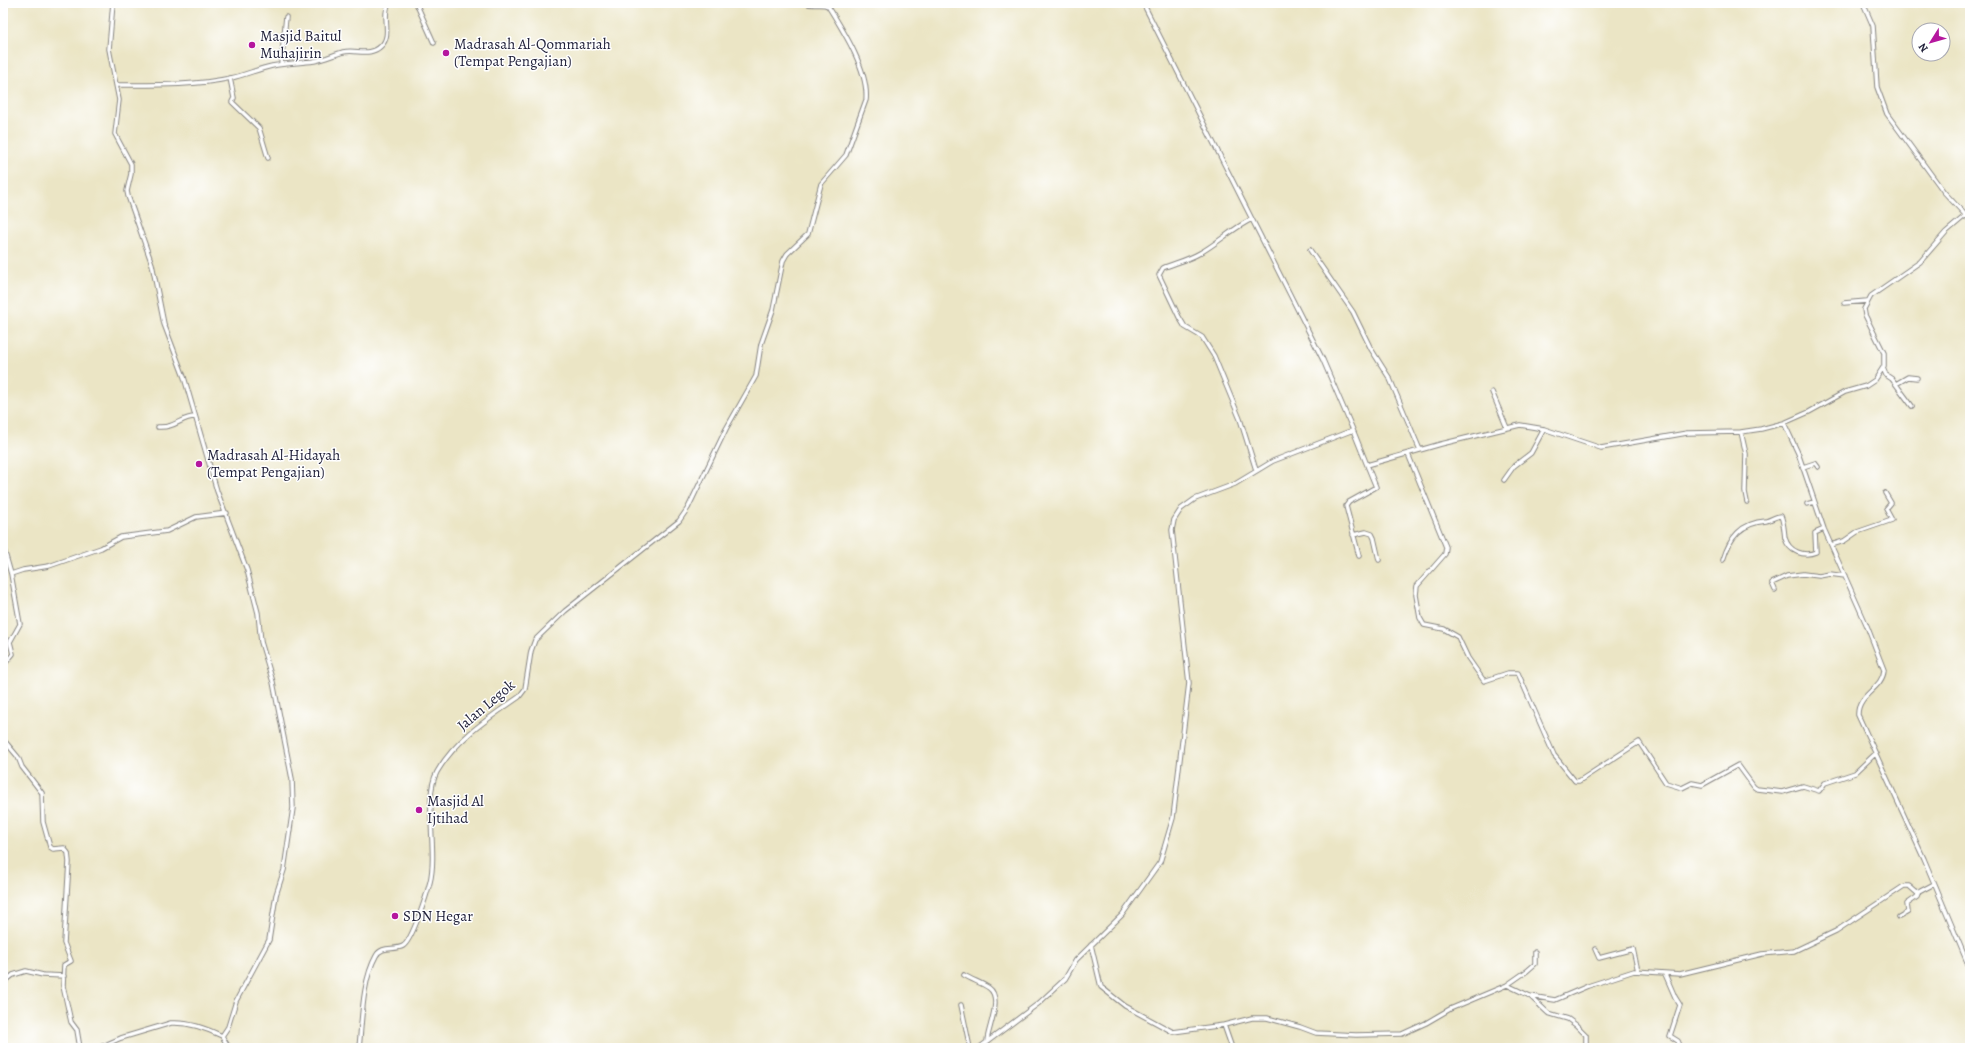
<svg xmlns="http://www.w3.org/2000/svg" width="1973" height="1051" font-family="Alegreya,serif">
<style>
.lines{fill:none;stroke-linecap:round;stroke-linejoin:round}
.minor-casing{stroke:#868480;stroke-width:5.5}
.minor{stroke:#fff;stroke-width:3.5}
.poi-dot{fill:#b5179e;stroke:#fff;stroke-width:1.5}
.labels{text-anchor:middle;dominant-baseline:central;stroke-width:3;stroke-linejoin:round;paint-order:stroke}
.poi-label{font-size:15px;fill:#22223b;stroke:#fff;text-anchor:start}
.street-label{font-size:15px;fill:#22223b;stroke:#fff}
</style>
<rect width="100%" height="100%" fill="#fff"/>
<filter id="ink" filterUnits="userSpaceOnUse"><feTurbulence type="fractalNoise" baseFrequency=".025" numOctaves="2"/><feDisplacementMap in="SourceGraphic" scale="8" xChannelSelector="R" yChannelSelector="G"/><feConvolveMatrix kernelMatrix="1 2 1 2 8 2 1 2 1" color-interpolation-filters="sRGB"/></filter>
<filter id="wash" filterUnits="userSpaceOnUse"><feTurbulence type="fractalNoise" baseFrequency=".012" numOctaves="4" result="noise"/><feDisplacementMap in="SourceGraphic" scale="16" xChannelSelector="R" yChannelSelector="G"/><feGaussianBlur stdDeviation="0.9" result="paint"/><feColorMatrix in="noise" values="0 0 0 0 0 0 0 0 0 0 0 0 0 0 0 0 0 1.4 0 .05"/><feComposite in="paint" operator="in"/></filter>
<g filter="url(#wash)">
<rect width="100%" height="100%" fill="#ebe5c5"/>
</g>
<g filter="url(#ink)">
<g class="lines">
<g class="minor-casing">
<path id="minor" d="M416,3L434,43
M1863,3L1873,26L1877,87L1887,114L1944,192L1970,220
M281,64L286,17
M230,78L234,98L232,102L259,128L268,158
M116,85C154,85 193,86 231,78C245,75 258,69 272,66C286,63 300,63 314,61C324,59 333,55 343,52C356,49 370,57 381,46C393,35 381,16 389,3
M1252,219C1233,228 1218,243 1200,253C1188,260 1175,263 1163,268L1159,275L1179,317L1185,327L1202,337L1214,356L1240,419L1256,470
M1310,250L1353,312L1371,349L1390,379L1420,450
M1844,303L1867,301
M1883,368L1886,375L1892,379L1912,406
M1896,384L1908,377L1917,378
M1492,392L1507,428
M1784,423L1798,453L1824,529L1867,626L1884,670C1883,689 1857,694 1858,715L1924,859L1970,969
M158,427C176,428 181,417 195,417
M1353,430L1367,465L1441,444L1520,425L1544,429L1601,448L1687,433L1741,432L1761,429L1784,423L1809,412L1845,392L1866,386L1875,380L1884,366V353L1865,315L1864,309L1871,296L1920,262L1946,232L1966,215
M1741,432L1746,454L1745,492L1747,502
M1408,454L1446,547L1445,554L1417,586L1416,595L1420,618L1424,625L1444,629L1458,637L1468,658L1484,681L1508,673H1518L1554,755L1575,781H1579L1639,742L1666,783L1682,788L1692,783L1702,785L1738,765L1754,787L1757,789L1782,792L1803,786L1819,791L1825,783L1855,773L1875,754
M1803,467L1815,463L1818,467
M1504,480L1514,466L1531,453L1544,429
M1807,504L1814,502
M1353,535L1366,532L1372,534L1374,538L1379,560
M1831,545L1844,541L1857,532L1892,520L1886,509L1891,503L1885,493
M3,546L11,574L23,570L49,566L101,548L121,537L167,531L196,517L227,513
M1359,556L1346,506L1349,502L1376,487L1367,465
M1723,560C1730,537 1741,523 1766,521C1771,520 1775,516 1781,516C1784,523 1784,531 1785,538C1789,552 1804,557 1816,552L1815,533L1824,529
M1775,590L1772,583L1787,576L1803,574L1819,576L1830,574L1845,576
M3,666L13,654L10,642L20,624L11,574
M3,739L18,757L22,767L42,793L43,822L50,847L53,849L64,848L68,853L69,862L64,943L71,961L64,965L63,986L71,1022L77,1030L80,1048
M1899,917L1908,912L1907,904L1917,897L1919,892
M1091,945L1101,987L1125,1006L1173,1032L1224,1025L1232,1048
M1595,949L1599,958L1633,949L1638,971
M1665,974L1675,997L1680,1005L1670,1036L1678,1041L1681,1048
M964,975C972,980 982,983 989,988C1003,998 988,1027 987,1041
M3,983L13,975L26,971L43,975L64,976
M1507,985L1527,971L1535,964V952
M1530,996L1548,1013L1568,1019L1576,1025L1586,1035V1048
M961,1005L970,1048
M1224,1025L1252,1018H1267L1300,1027L1316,1033L1356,1035L1402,1034L1426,1023L1450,1009L1507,985L1530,996L1555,1000L1588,986L1634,971L1680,974L1762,954L1794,951L1836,931L1904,886H1909L1917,893L1934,884
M222,1036L229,1048
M98,1048L121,1038L171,1023C189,1022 206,1028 222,1036L228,1027L236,1001L269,940L276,895L284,870L293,808L292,779L273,682L261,642L258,613L247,570L217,491L184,377L164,324L152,264L128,196L127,191L131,174V164L115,134L119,100L109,49L113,3
M359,1048C362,1021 362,981 376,956C382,945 394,951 403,946C412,941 427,894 430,882C438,851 423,797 437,772C456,739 489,718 519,697L525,689L531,651L535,640L565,611L679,521L688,508L726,429L756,376L761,344L773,310L783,261L787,254L808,234L821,184L846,155L866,100C869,71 843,30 828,6C821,2 813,7 806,3
M979,1048L1039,1003L1065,979L1076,960L1122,915L1160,862L1173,818L1189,683L1172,530L1174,520L1181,509L1195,499L1235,484L1273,461L1353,430L1323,360L1143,3"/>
</g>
<use href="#minor" class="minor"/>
</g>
</g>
<g class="poi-dot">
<circle cx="252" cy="45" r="4"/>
<circle cx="446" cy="53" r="4"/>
<circle cx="199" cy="464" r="4"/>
<circle cx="419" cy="810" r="4"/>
<circle cx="395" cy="916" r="4"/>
</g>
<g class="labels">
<g class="poi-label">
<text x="260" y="36">Masjid Baitul<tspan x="260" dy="17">Muhajirin</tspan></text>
<text x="454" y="44">Madrasah Al-Qommariah<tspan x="454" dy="17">(Tempat Pengajian)</tspan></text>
<text x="207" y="455">Madrasah Al-Hidayah<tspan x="207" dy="17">(Tempat Pengajian)</tspan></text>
<text x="427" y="801">Masjid Al<tspan x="427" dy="17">Ijtihad</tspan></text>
<text x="403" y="916">SDN Hegar</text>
</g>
<g class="street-label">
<text transform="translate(486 705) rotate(-40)">Jalan Legok</text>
</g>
</g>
<rect width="1973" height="1051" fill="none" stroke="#fff" stroke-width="16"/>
<g transform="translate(1931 42) rotate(233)"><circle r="19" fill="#ffffff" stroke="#a7a7b1"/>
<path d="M0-3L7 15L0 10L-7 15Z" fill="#b5179e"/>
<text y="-6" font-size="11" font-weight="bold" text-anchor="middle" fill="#22223b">N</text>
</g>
</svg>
